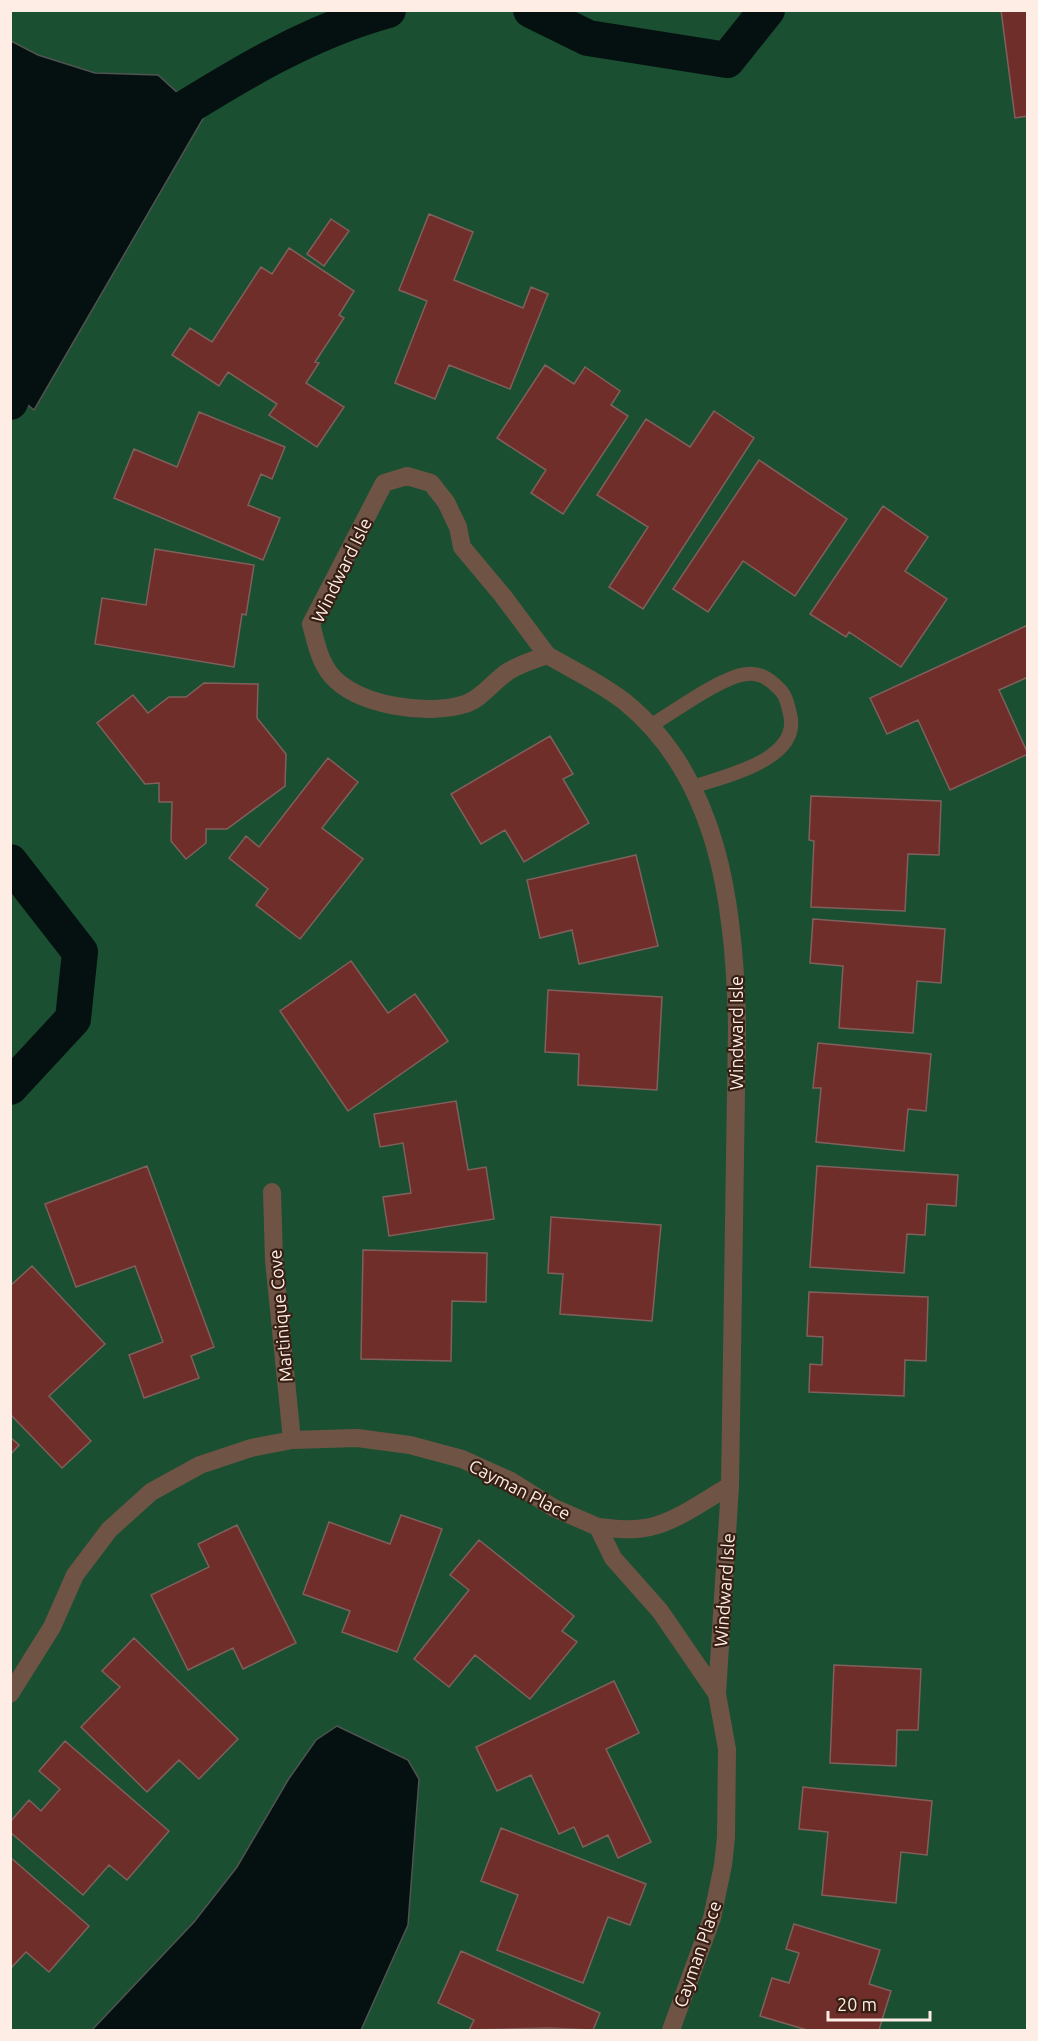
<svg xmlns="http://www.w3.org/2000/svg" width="1038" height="2041" font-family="Ubuntu,sans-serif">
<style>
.green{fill:#1b4f31}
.water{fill:#051111;stroke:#505351;stroke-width:1.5}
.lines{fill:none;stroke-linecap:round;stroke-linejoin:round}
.canal{stroke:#051111;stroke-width:36}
.building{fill:#6f2e29;stroke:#80605c;stroke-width:1.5}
.service{stroke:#6f5446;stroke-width:14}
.minor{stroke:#6f5446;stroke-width:18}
.labels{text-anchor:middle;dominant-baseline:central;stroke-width:4.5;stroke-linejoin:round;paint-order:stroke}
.street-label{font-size:18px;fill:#feede5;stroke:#371f14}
</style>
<rect width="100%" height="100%" fill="#371f14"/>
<path class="green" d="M11,11H1027V2030H11Z"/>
<path class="water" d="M11,41L38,55L95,73L158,75L204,117L34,410L11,391Z
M337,1726L408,1760L419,1779L408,1925L361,2030H92L194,1922L237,1867L288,1780L316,1740Z"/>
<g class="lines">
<path class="canal" d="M531,10L588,38L727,60L767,10
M150,133L153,128C227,82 303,33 388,10
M10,402L31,349
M10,862L80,952L73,1019L10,1087"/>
</g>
<path class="building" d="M1001,10H1028V116L1015,118Z
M429,214L473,232L454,280L523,308L531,287L548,294L510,389L449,365L435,399L395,383L427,301L399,290Z
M331,219L349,231L324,266L307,254Z
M289,248L354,291L339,315L344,318L315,362L319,363L306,383L344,407L317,447L269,415L277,404L228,372L219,386L172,355L190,328L212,342L261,267L272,274Z
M545,365L574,384L585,367L620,391L611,405L628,416L563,514L531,493L546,470L497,438Z
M714,411L754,438L643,609L609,587L648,527L597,495L646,419L690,447Z
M199,412L285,447L272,479L261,474L248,505L280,518L263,560L114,498L134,449L177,467Z
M759,460L847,519L795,596L743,561L708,612L673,589Z
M883,506L928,537L905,571L947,599L901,667L849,632L846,637L810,614Z
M155,549L254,565L246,615L242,614L234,667L95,644L102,598L146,605Z
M1028,625V677L999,690L1028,754L950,790L918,720L887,734L870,698Z
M204,683L258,684L257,718L286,754L285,786L227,829H206V843L186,859L171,841L172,802H159V783L145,784L97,723L133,695L148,713L169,697H186Z
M550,736L573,774L563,779L589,823L524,862L505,830L481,844L451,794Z
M328,758L358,782L322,828L363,859L300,939L256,905L268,889L229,858L246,836L259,847Z
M811,796L941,801L939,855L908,854L905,911L811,907L814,841L809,840Z
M636,855L658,946L579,964L572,930L540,938L527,880Z
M813,919L945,929L941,983L917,981L913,1033L839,1028L843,966L810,963Z
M351,961L388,1013L415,994L448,1041L348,1111L280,1011Z
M548,990L662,997L657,1090L578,1085L579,1054L545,1052Z
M818,1043L931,1054L926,1111L908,1109L904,1151L816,1142L821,1088H813Z
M456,1101L468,1170L486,1167L494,1219L389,1236L383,1197L411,1193L403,1143L380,1147L374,1114Z
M147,1166L214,1347L191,1356L199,1378L144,1398L129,1355L163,1342L135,1266L76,1287L45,1204Z
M817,1166L958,1175L956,1206L927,1204L925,1235L907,1234L904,1273L810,1267Z
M551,1217L661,1225L652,1321L560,1314L563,1274L548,1273Z
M363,1250L487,1253L486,1302L452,1301L451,1361L361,1359Z
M32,1266L105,1344L49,1396L91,1441L62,1468L10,1414V1286Z
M809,1292L928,1297L926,1361L905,1360L904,1396L809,1392L810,1364L822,1365L823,1337L807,1336Z
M10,1437L19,1445L10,1455Z
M401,1515L442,1529L397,1652L342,1632L350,1611L303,1594L329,1522L390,1544Z
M237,1525L296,1643L243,1669L233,1648L188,1670L151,1595L209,1567L198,1544Z
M479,1540L574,1616L562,1631L577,1642L530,1699L475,1655L449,1687L414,1659L469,1590L450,1575Z
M134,1638L238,1739L199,1779L179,1760L147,1792L81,1727L120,1687L102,1671Z
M834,1665L921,1669L918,1730H897L896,1766L830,1763Z
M614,1681L639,1733L606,1749L651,1842L618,1858L608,1835L583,1847L574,1827L559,1834L531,1775L497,1791L476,1747Z
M65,1741L169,1831L127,1880L109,1865L83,1895L10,1832V1822L29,1800L41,1811L60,1789L39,1771Z
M803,1787L932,1801L927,1855L901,1852L896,1903L822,1895L828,1832L799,1829Z
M501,1828L646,1884L630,1925L608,1917L583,1983L497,1950L518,1895L481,1881Z
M10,1857L89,1926L49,1972L26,1952L10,1969Z
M794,1924L880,1950L869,1984L891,1991L879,2030H807L760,2016L772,1978L789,1983L799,1953L786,1949Z
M461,1951L600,2013L593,2030L548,2028L469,2030L474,2020L438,2003Z"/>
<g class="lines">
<path class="service" d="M650,726C674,712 722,676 747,674C762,672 773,682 782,692C787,698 788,706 790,714C802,760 724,776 693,787"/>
<path class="minor" d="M407,476L431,483L446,502L458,527L462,547L503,596L547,655C534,660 520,664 509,671C494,680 482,699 465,704C428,716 357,706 331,675C319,660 316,642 311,624L384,483Z
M547,655C573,670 601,683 625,702C721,780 735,912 737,1027L730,1486L717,1694
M272,1192L274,1260L292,1440
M598,1527C615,1529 633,1531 650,1527C676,1522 706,1499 730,1486
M10,1694L52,1627L75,1575L109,1530L151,1492L200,1465L251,1448L292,1440L357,1438L410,1445L462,1459L511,1481L554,1508L598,1527L613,1558L660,1611L717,1694L727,1749L726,1837L723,1865L712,1918L671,2030"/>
</g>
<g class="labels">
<g class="street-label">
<text transform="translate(341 570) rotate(-64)">Windward Isle</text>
<text transform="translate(736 1033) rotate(-90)">Windward Isle</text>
<text transform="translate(280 1316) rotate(-95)">Martinique Cove</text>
<text transform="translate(520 1489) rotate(27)">Cayman Place</text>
<text transform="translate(724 1590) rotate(-86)">Windward Isle</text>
<text transform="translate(697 1954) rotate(-71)">Cayman Place</text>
</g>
</g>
<rect width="1038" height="2041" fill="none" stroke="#feede5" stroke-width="24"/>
<path d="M828 2011v9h102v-9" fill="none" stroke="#feede5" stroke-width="3"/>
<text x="837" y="2011" font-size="18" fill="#feede5" stroke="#371f14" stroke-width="4.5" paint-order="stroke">20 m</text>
</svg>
